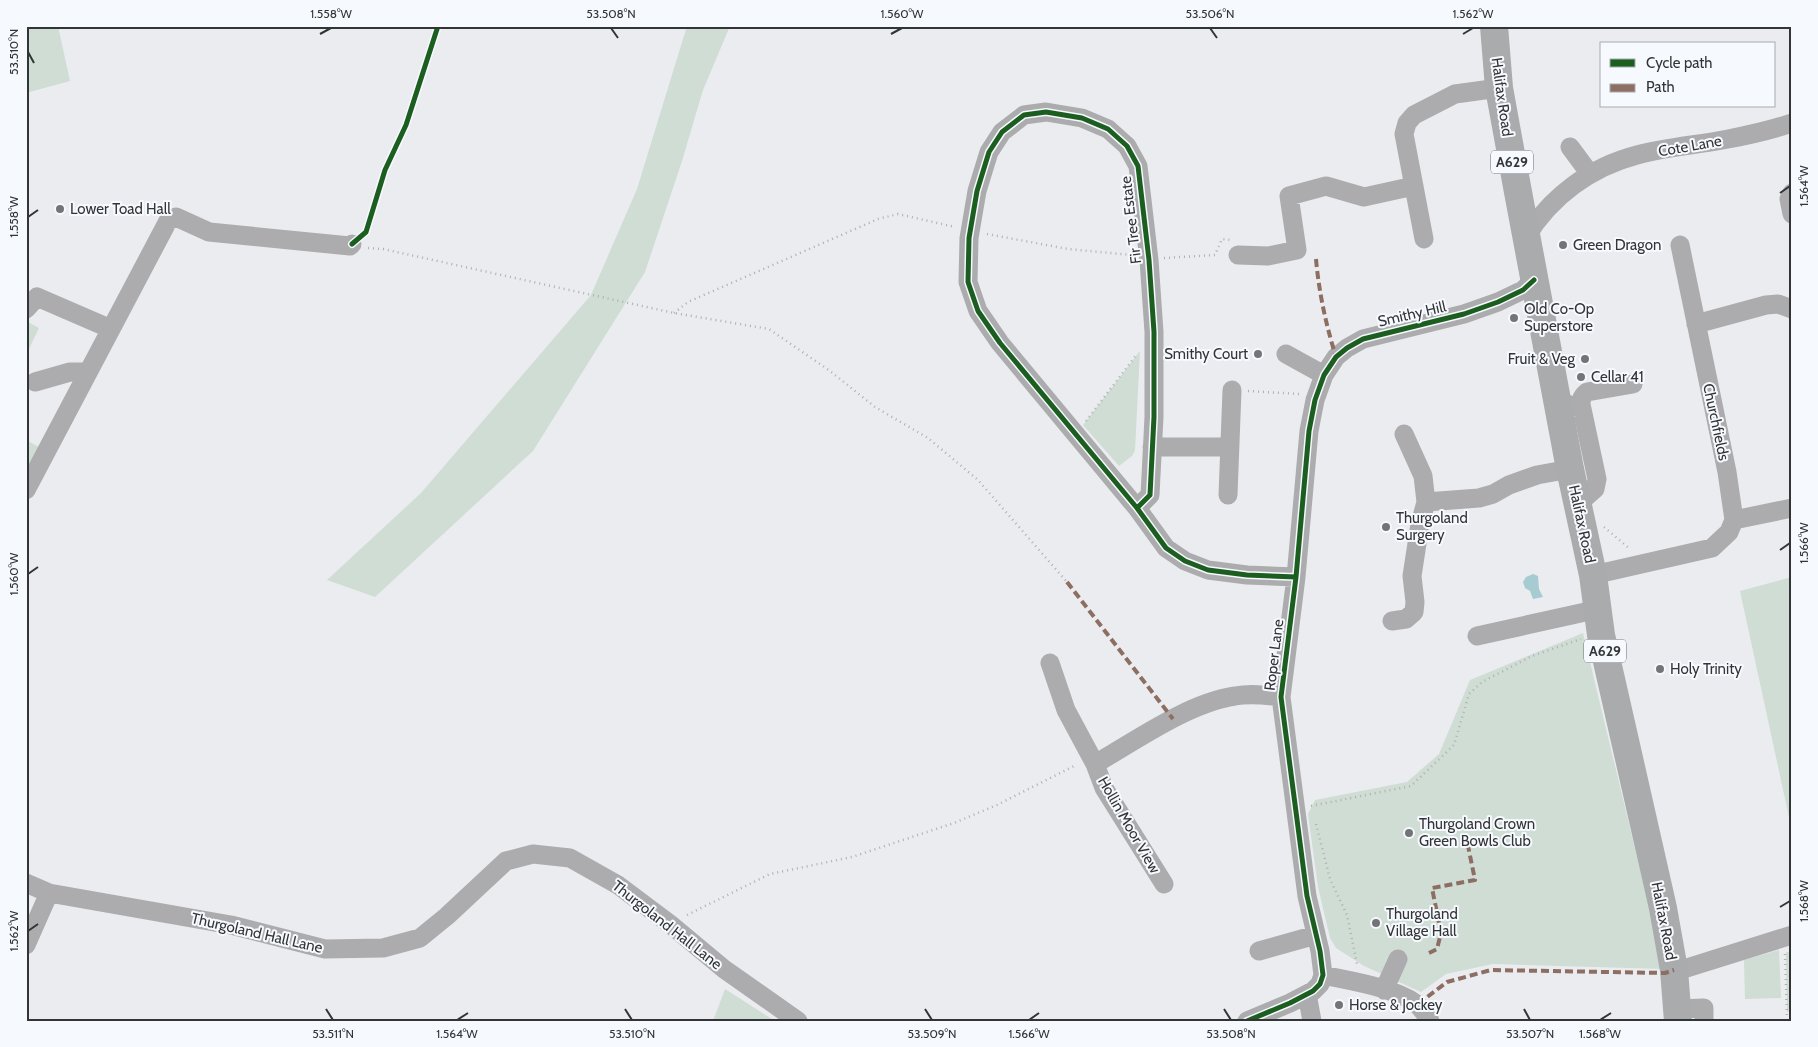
<svg xmlns="http://www.w3.org/2000/svg" width="1818" height="1047" font-family="Cabin,sans-serif">
<style>
.green{fill:#cfddd5}
.water{fill:#a6cbd1}
.lines{fill:none;stroke-linecap:round;stroke-linejoin:round}
.path{stroke:#afb0b2;stroke-width:2.5;stroke-dasharray:1 4;stroke-linecap:butt}
.minor{stroke:#acacae;stroke-width:19}
.highway{stroke:#aaabac;stroke-width:28}
.quiet{stroke:#8d6e63;stroke-width:4;stroke-dasharray:8 4;stroke-linecap:butt}
.cycleway-casing{stroke:#f6f9fe;stroke-width:8}
.cycleway{stroke:#1b5e20;stroke-width:5}
.ticks{fill:none;stroke:#333436;stroke-width:2}
.poi-dot{fill:#737477;stroke:#f6f9fe;stroke-width:2}
.labels{text-anchor:middle;dominant-baseline:central;stroke-width:4;stroke-linejoin:round;paint-order:stroke}
.shield{fill:#f6f9fe;stroke:#6e6f72;stroke-width:1}
.shield-label{font-size:14px;font-weight:bold;fill:#333436}
.street-label{font-size:15px;fill:#333436;stroke:#f6f9fe}
.poi-label{font-size:15px;fill:#333436;stroke:#f6f9fe;text-anchor:start}
.neatline{fill:none;stroke:#333436;stroke-width:2}
.ticks-label{font-size:12px;text-anchor:middle;fill:#333436}
</style>
<rect width="100%" height="100%" fill="#ebecef"/>
<path class="green" d="M26,26H58L70,81L26,93Z
M687,26H730L703,90L682,161L645,272L533,451L375,597L327,580L421,493L591,295L637,189Z
M26,321L39,328L26,355Z
M1140,351L1135,450L1132,456L1119,466L1083,425Z
M26,440L39,447L26,472Z
M1792,577V831L1740,591Z
M1583,633L1664,969L1493,964L1446,974L1421,992L1364,966L1336,948L1330,938L1318,887L1308,814L1315,800L1407,782L1439,754L1470,680Z
M1779,950L1781,998L1745,999L1744,960Z
M1786,952H1792V1012H1787Z
M725,989L775,1021H713Z"/>
<path class="water" d="M1533,574L1538,576L1539,589L1543,597L1533,599L1530,591L1525,588L1523,582L1526,577Z"/>
<g class="lines">
<path class="path" d="M987,234L1068,249L1132,255
M368,248L383,249L674,313L769,329L830,371L875,407L928,438L978,480L1067,582
M1164,258L1215,255L1222,239L1231,240
M674,313L688,302L878,219L898,214L955,227
M1248,391L1300,394
M1086,421L1137,354
M1604,527L1630,549
M1311,806L1411,786L1454,745L1469,694L1482,682L1532,656L1581,639
M1316,824L1330,879L1347,915L1357,964
M687,915L770,874L852,857L954,823L997,805L1076,765
M1785,954L1787,1020"/>
<path class="minor" d="M1570,147L1590,174
M1792,193L1789,199L1792,214
M1526,237C1551,196 1591,167 1637,155C1667,147 1698,145 1728,139C1749,135 1771,130 1792,123
M1424,239L1404,134L1407,123L1414,115L1455,94L1499,88
M1238,255L1268,256L1297,250L1289,196L1326,186L1364,197L1414,186
M26,309L37,297L111,329
M1696,324L1766,305L1778,304L1792,309
M1286,354L1324,375
M35,382L70,372H87
M1558,401L1582,409L1597,479L1595,489L1578,504
M1582,409C1580,401 1581,397 1587,392L1633,384
M1152,447H1229
M26,490L168,221L176,217L209,232L350,246L352,244
M1228,495L1232,390
M1426,502L1479,498L1493,494L1509,485L1537,475L1570,469
M1137,508L1150,495L1154,417V332L1149,260L1138,166L1127,146L1108,129L1082,118L1046,112L1024,115L1002,132L989,152L977,191L969,238L968,282L978,311L1000,343L1137,508L1166,548L1185,561L1208,570L1247,575L1296,577
M1734,520L1792,508
M1593,575L1712,548L1729,532L1734,520L1727,472L1680,245
M1392,621L1406,619L1414,612L1415,602L1412,576L1420,524L1426,502L1423,476L1404,434
M1477,636L1599,609
M1050,663L1066,710L1095,764L1104,788L1164,884
M1095,764C1135,741 1188,703 1235,696C1250,693 1266,695 1281,697
M26,883L49,893L231,925L325,949L383,948L420,938L447,916L506,861L533,854L570,858L618,885L670,924L724,969L798,1021
M26,945L49,893
M1259,951L1316,935
M1674,972L1792,935
M1323,975C1350,981 1392,987 1415,1003C1421,1007 1426,1015 1430,1021
M1384,990L1398,959
M1307,994L1312,1021
M1677,1009L1704,1008V1021
M1247,1021L1290,1003L1313,991L1320,984L1323,975L1320,951L1307,896L1281,697L1296,577L1309,431L1315,400L1324,375L1336,357L1347,348L1363,339L1464,314L1498,302L1523,290L1534,280"/>
<path class="highway" d="M1494,26L1499,88L1518,192L1570,469L1593,575L1601,635L1663,908L1674,970L1678,1021"/>
<path class="quiet" d="M1316,259C1319,293 1326,325 1336,357
M1067,582L1173,719
M1429,953L1437,949L1441,933L1432,888L1475,880L1466,836
M1418,1004L1447,982L1491,970L1665,973L1674,970"/>
<g class="cycleway-casing">
<path id="cycleway" d="M352,244L366,232L385,170L406,125L438,26
M1137,508L1150,495L1154,417V332L1149,260L1138,166L1127,146L1108,129L1082,118L1046,112L1024,115L1002,132L989,152L977,191L969,238L968,282L978,311L1000,343L1137,508L1166,548L1185,561L1208,570L1247,575L1296,577
M1247,1021L1290,1003L1313,991L1320,984L1323,975L1320,951L1307,896L1281,697L1296,577L1309,431L1315,400L1324,375L1336,357L1347,348L1363,339L1464,314L1498,302L1523,290L1534,280"/>
</g>
<use href="#cycleway" class="cycleway"/>
</g>
<path class="ticks" d="M611,28L618,38M1210,28L1217,38M320,34L331,28M891,34L902,28M1463,34L1473,28M28,52L34,63M1780,193L1790,186M28,217L38,210M1780,550L1790,543M28,574L38,567M1780,907L1790,901M28,931L38,924M326,1009L333,1020M625,1009L632,1020M925,1009L932,1020M1224,1009L1231,1020M1524,1009L1530,1020M457,1020L468,1013M1029,1020L1039,1013M1600,1020L1611,1013"/>
<g class="poi-dot">
<circle cx="60" cy="209" r="5"/>
<circle cx="1563" cy="245" r="5"/>
<circle cx="1514" cy="318" r="5"/>
<circle cx="1258" cy="354" r="5"/>
<circle cx="1585" cy="359" r="5"/>
<circle cx="1581" cy="377" r="5"/>
<circle cx="1386" cy="527" r="5"/>
<circle cx="1660" cy="669" r="5"/>
<circle cx="1409" cy="833" r="5"/>
<circle cx="1376" cy="923" r="5"/>
<circle cx="1339" cy="1005" r="5"/>
</g>
<g class="labels">
<g class="shield">
<rect x="1491" y="150.5" width="42" height="23" rx="4"/>
<rect x="1584" y="639.5" width="42" height="23" rx="4"/>
</g>
<g class="shield-label">
<text x="1512" y="162">A629</text>
<text x="1605" y="651">A629</text>
</g>
<g class="street-label">
<text transform="translate(1502 97) rotate(82)">Halifax Road</text>
<text transform="translate(1690 146) rotate(-10)">Cote Lane</text>
<text transform="translate(1131 220) rotate(-97)">Fir Tree Estate</text>
<text transform="translate(1412 314) rotate(-13)">Smithy Hill</text>
<text transform="translate(1716 422) rotate(78)">Churchfields</text>
<text transform="translate(1582 524) rotate(78)">Halifax Road</text>
<text transform="translate(1274 655) rotate(-83)">Roper Lane</text>
<text transform="translate(1129 825) rotate(60)">Hollin Moor View</text>
<text transform="translate(1664 921) rotate(79)">Halifax Road</text>
<text transform="translate(667 925) rotate(38)">Thurgoland Hall Lane</text>
<text transform="translate(257 933) rotate(13)">Thurgoland Hall Lane</text>
</g>
<g class="poi-label">
<text x="70" y="209">Lower Toad Hall</text>
<text x="1573" y="245">Green Dragon</text>
<text x="1524" y="309">Old Co-Op<tspan x="1524" dy="17">Superstore</tspan></text>
<text x="1248" y="354" text-anchor="end">Smithy Court</text>
<text x="1575" y="359" text-anchor="end">Fruit &amp; Veg</text>
<text x="1591" y="377">Cellar 41</text>
<text x="1396" y="518">Thurgoland<tspan x="1396" dy="17">Surgery</tspan></text>
<text x="1670" y="669">Holy Trinity</text>
<text x="1419" y="824">Thurgoland Crown<tspan x="1419" dy="17">Green Bowls Club</tspan></text>
<text x="1386" y="914">Thurgoland<tspan x="1386" dy="17">Village Hall</tspan></text>
<text x="1349" y="1005">Horse &amp; Jockey</text>
</g>
</g>
<rect width="1818" height="1047" fill="none" stroke="#f6f9fe" stroke-width="55"/>
<rect x="1600" y="42" width="175" height="65" fill="#f6f9fe" stroke="#a8aaae"/>
<rect x="1610" y="59" width="25" height="8" fill="#1b5e20" stroke="#a8aaae"/>
<text x="1646" y="68" font-size="15" fill="#333436">Cycle path</text>
<rect x="1610" y="84" width="25" height="8" fill="#8d6e63" stroke="#a8aaae"/>
<text x="1646" y="92" font-size="15" fill="#333436">Path</text>
<rect x="28" y="28" width="1762" height="992" class="neatline"/>
<g class="ticks-label">
<text x="331" y="18">1.558°W</text>
<text x="611" y="18">53.508°N</text>
<text x="902" y="18">1.560°W</text>
<text x="1210" y="18">53.506°N</text>
<text x="1473" y="18">1.562°W</text>
<text transform="translate(14 52) rotate(-90)" y="4">53.510°N</text>
<text transform="translate(1804 186) rotate(-90)" y="4">1.564°W</text>
<text transform="translate(14 217) rotate(-90)" y="4">1.558°W</text>
<text transform="translate(1804 543) rotate(-90)" y="4">1.566°W</text>
<text transform="translate(14 574) rotate(-90)" y="4">1.560°W</text>
<text transform="translate(1804 901) rotate(-90)" y="4">1.568°W</text>
<text transform="translate(14 931) rotate(-90)" y="4">1.562°W</text>
<text x="333" y="1038">53.511°N</text>
<text x="457" y="1038">1.564°W</text>
<text x="632" y="1038">53.510°N</text>
<text x="932" y="1038">53.509°N</text>
<text x="1029" y="1038">1.566°W</text>
<text x="1231" y="1038">53.508°N</text>
<text x="1530" y="1038">53.507°N</text>
<text x="1600" y="1038">1.568°W</text>
</g>
</svg>
